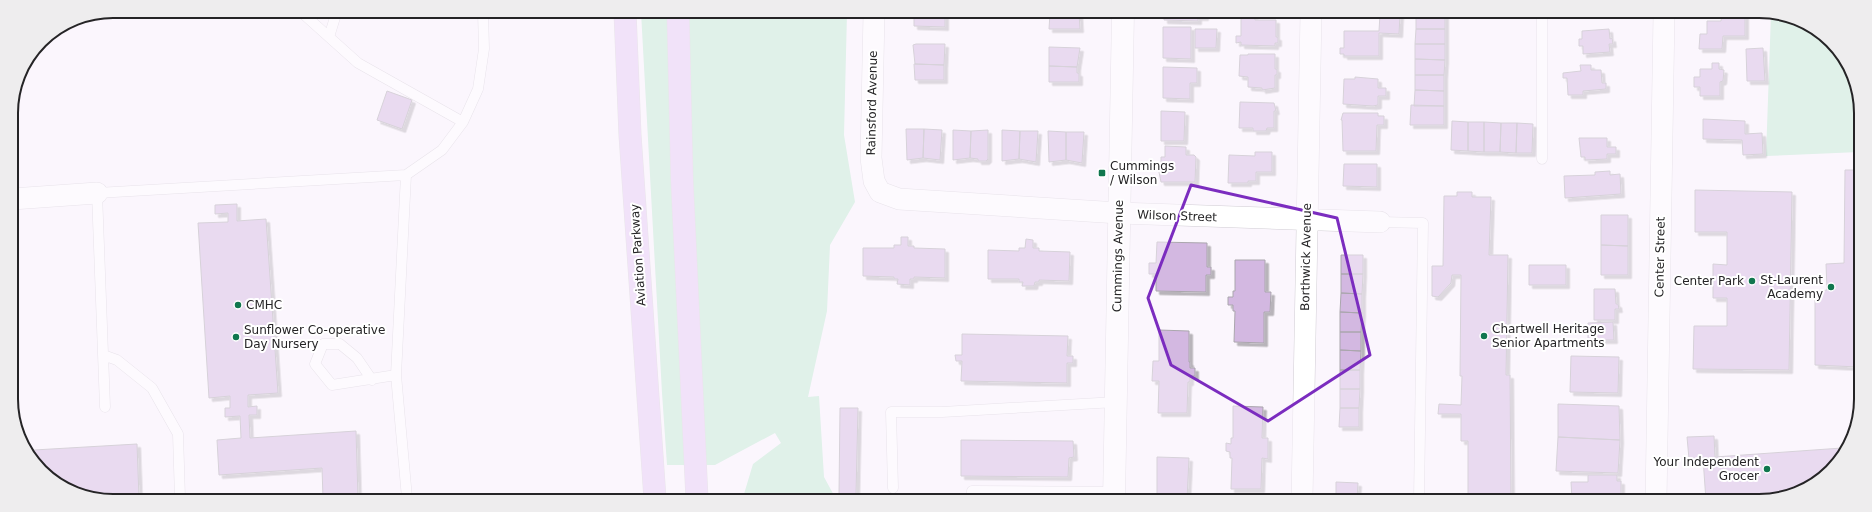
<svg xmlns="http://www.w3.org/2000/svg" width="1872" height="512" font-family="'DejaVu Sans',sans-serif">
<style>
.green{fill:#beead1}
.building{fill:#d3b8e1;stroke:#aaa6ad;filter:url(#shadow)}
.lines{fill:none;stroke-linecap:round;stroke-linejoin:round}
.service-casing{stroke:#d1cdd4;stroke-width:11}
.minor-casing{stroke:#d1cdd4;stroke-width:22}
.tertiary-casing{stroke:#d1cdd4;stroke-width:23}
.primary-casing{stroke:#d3d3d4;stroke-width:23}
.service{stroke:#fff;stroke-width:10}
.minor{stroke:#fff;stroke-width:21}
.tertiary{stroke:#fff;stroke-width:22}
.primary{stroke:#e5c9f3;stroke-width:22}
.marked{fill:none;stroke:#7b2cbf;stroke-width:3;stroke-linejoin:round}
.poi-dot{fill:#10764e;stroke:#fff;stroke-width:1.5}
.labels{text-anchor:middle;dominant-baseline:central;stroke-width:4;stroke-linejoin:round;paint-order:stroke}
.street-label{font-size:12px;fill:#252426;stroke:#fff}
.poi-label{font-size:12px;fill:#252426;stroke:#fff;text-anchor:start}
.rim{fill:none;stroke:#252426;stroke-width:2}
</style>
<defs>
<filter id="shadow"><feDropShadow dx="3.5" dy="3.5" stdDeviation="0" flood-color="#0004"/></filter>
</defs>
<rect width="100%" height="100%" fill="#fbf6fd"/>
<path class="green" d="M641,12L847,13L844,135L855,202L830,245L827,311L808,397L819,396L824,477L836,499H744V494L753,464L781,443L775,433L715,465H667L662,393Z
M1771,14H1785L1831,41L1859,93V152L1766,156Z"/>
<path class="building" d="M917,13H945V27L914,26V17H917Z
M1050,13H1079L1080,29H1049Z
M1164,13H1205V17H1198V21L1164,20Z
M1241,13L1254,14L1255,20H1276V37H1278V43H1275V46L1241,45V42L1236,43V36H1241Z
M1380,14L1400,15L1399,34L1379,33V56H1344V54H1340V48H1344V31H1379Z
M1416,14H1445V29H1416Z
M1722,14H1745V36H1723L1722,49H1699L1700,34H1707V21H1721Z
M1163,27H1191V59L1163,58Z
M1195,29H1217L1216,48H1195Z
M1416,29H1445V44H1415Z
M1609,29L1610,39L1612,38L1613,44H1609L1610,52L1583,54V46H1579V39H1582V31Z
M916,44H945L944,65L915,64L913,45Z
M1415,44H1445V60L1415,59Z
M1049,47L1080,48L1077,67L1049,66Z
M1763,48L1765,81H1747L1746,49Z
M1248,54H1275V69H1277V75H1275V88L1262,90V88L1248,87V77L1239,76L1240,55H1248Z
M1415,59L1445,60L1444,75H1415Z
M1712,63H1719V69L1724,70L1723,81L1720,82V96H1700V87H1694V77H1700V69H1712Z
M914,64L944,65V80H915Z
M1580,65H1591V70H1601L1602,83H1606V89L1583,91V95H1568L1567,78H1563V73L1581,71Z
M1049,66L1077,67V73H1079V82H1049Z
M1163,67L1197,68V83H1190V99L1163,98Z
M1415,75H1444V91L1415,90Z
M1355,77L1378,79V88H1386V96H1378V105L1373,106L1343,104L1344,79H1355Z
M1415,90L1444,91V106H1414Z
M387,91L412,100L402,129L377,120Z
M1240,102L1274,103L1276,111H1274V128H1267L1266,131H1253V128H1239Z
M1411,105L1444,106V125H1410Z
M1161,111L1185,112L1184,141H1161Z
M1343,113H1378V116H1384V125H1377L1376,151H1343L1342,120H1341Z
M1703,119L1745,121V134L1762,133L1763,154L1743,155L1742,140L1703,139Z
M1452,121L1468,122V151L1451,150Z
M1468,122H1484V152L1468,151Z
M1484,122L1501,123L1500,152H1484Z
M1501,123H1517L1516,153L1500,152Z
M1517,123L1533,124L1532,153H1516Z
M906,129H924L923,158L907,160Z
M924,129L942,130L940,160L923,158Z
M953,130L971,131L970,158L953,160Z
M988,130V159L986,161H978V159L970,158L971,131Z
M1002,130L1020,131L1019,159L1002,161Z
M1020,131H1038L1036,162L1019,159Z
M1048,131L1066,132V160L1049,162Z
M1066,132H1084L1082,163L1066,160Z
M1579,138H1607V147H1616V154H1607V159L1585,160V157H1581Z
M1165,146L1186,147V155H1194L1196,157L1195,182H1161L1159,172H1161V157H1165Z
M1255,152H1272V172H1256V181H1248V183H1228L1229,155L1255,156Z
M1344,164H1377V187L1343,186Z
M1845,170H1859L1858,367L1815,365V292L1827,290L1826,264L1844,263Z
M1610,171V175L1620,174L1621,194L1565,198L1564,176L1595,175V172Z
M1695,190L1792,192L1789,370L1693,369L1694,326H1727V298H1713V264L1727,265V232H1695Z
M1457,192H1472V197H1491L1489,255H1508L1506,375H1510L1511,500H1468V441H1461V414H1438L1439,404L1461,405L1462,376H1460L1461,275H1452L1451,283L1438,297L1432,296V266H1443L1444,196H1457Z
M237,204V221L266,219L278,393L248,395V407L257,406V415H249L250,438L356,431L358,498H323L322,468L219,475L217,440L241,438L240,416L225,417V408H230V396L209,398L198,223L228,222V213L215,214V205Z
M1601,215H1628V246L1601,245Z
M901,237H908V246H914V248L945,249V278L914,277V279H910V285L897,284L898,279H894V277L863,276V248H894V245H901Z
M1026,239L1033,240V248H1039V251L1070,252L1069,281L1039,280V282H1035L1034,286H1022L1023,282H1019V279H988V250L1019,251V248H1025Z
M1157,242L1207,243V267H1211V275H1206V292L1156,291V274H1149V263H1156Z
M1601,245L1628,246V275H1601Z
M1341,255H1363V274H1341Z
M1235,260H1265V292H1271L1270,312H1264V343L1234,342L1235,311H1233V305H1228V297H1233V291H1235Z
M1529,265H1566V285H1529Z
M1341,274H1363L1362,294L1341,293Z
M1594,289H1615L1616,304H1618L1619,309H1615V320H1594Z
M1341,293L1362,294V313L1340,312Z
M1340,312L1362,313L1361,332H1340Z
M1613,322L1614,340H1588V323Z
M1159,330L1189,331V362H1190V368H1195V376H1190V382H1188L1187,413H1158L1159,381H1152L1153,361H1159Z
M1340,332H1361V351L1340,350Z
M962,334L1068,336L1067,356H1073V363H1067V383L961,381L962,361H956L955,355H962Z
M1340,350L1361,351L1360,370H1340Z
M1571,356L1619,357L1618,393L1570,392Z
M1340,370H1360V389H1340Z
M1340,389H1360L1359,408H1340Z
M1558,404L1619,406L1620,440L1558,437Z
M1233,406L1263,407L1262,438H1268V459L1262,458L1261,489H1231L1232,458H1230V452L1226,451V443L1231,444V438H1233Z
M840,408H858L856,494H839Z
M1340,408H1359V427H1339Z
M1714,436L1715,457L1842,448L1843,457L1821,480L1765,501H1706L1703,458L1689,459L1687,437Z
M1558,437L1620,440L1618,473L1556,471Z
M961,440L1073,441L1074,457L1069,458L1068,477L961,476Z
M137,444L139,498H87L37,466L35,463L34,450Z
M1157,457L1189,458L1187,500H1157Z
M1588,475H1617V481H1621V500H1572L1571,482H1588Z
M1336,482L1358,483L1357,500H1336Z"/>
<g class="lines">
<g class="service-casing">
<path id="service" d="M300,11L358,63L463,122
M329,37L337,11
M1542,159V14
M406,175L396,375L407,498
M1380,222L1423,223L1419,500
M103,355L117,360L152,388L178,434L180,498
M372,380L357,358L340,344H323L315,364L332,385L396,375
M105,407L97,193L406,175L442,150L463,122L478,89L484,49L483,12
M893,488L891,412H942L1116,402
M972,499V491L1114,492"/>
</g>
<g class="minor-casing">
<path id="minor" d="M874,13L871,158L874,181L880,192L899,199L1119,213L1380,222
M12,199L97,193
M1302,500L1311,13
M1656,501L1664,14"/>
</g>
<g class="tertiary-casing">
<path id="tertiary" d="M1114,500L1123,13"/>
</g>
<g class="primary-casing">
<path id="primary" d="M625,12L630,135L655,499
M678,12L682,180L697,499"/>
</g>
<use href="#service" class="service"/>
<use href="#minor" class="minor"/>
<use href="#tertiary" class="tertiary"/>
<use href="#primary" class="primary"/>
</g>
<path d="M0 0H1872V512H0ZM1191,185L1337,218L1370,355L1268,421L1171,365L1148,298Z" fill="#fbf6fd" fill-opacity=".55" fill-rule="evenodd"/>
<path class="marked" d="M1191,185L1337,218L1370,355L1268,421L1171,365L1148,298Z"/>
<g class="poi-dot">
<rect x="1098" y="169" width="8" height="8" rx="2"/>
<circle cx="1752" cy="281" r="4"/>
<circle cx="1831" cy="287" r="4"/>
<circle cx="238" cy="305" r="4"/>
<circle cx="1484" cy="336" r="4"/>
<circle cx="236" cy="337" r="4"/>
<circle cx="1767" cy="469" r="4"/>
</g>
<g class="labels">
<g class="street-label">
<text transform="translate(872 103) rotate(-89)">Rainsford Avenue</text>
<text transform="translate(1177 216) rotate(2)">Wilson Street</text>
<text transform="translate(638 255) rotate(-94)">Aviation Parkway</text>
<text transform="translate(1118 256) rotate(-89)">Cummings Avenue</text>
<text transform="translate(1306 257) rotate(-89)">Borthwick Avenue</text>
<text transform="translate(1660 257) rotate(-89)">Center Street</text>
</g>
<g class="poi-label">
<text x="1110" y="166">Cummings<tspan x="1110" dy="14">/ Wilson</tspan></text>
<text x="1823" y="280" text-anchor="end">St-Laurent<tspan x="1823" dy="14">Academy</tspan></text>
<text x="1744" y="281" text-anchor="end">Center Park</text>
<text x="246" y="305">CMHC</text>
<text x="1492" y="329">Chartwell Heritage<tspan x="1492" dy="14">Senior Apartments</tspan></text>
<text x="244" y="330">Sunflower Co-operative<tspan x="244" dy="14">Day Nursery</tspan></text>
<text x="1759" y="462" text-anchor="end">Your Independent<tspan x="1759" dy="14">Grocer</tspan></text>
</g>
</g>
<path d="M0 0H1872V512H0ZM113 18H1759A95 95 0 0 1 1854 113V399A95 95 0 0 1 1759 494H113A95 95 0 0 1 18 399V113A95 95 0 0 1 113 18Z" fill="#eeedee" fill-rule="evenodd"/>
<path class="rim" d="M113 18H1759A95 95 0 0 1 1854 113V399A95 95 0 0 1 1759 494H113A95 95 0 0 1 18 399V113A95 95 0 0 1 113 18Z"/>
</svg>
